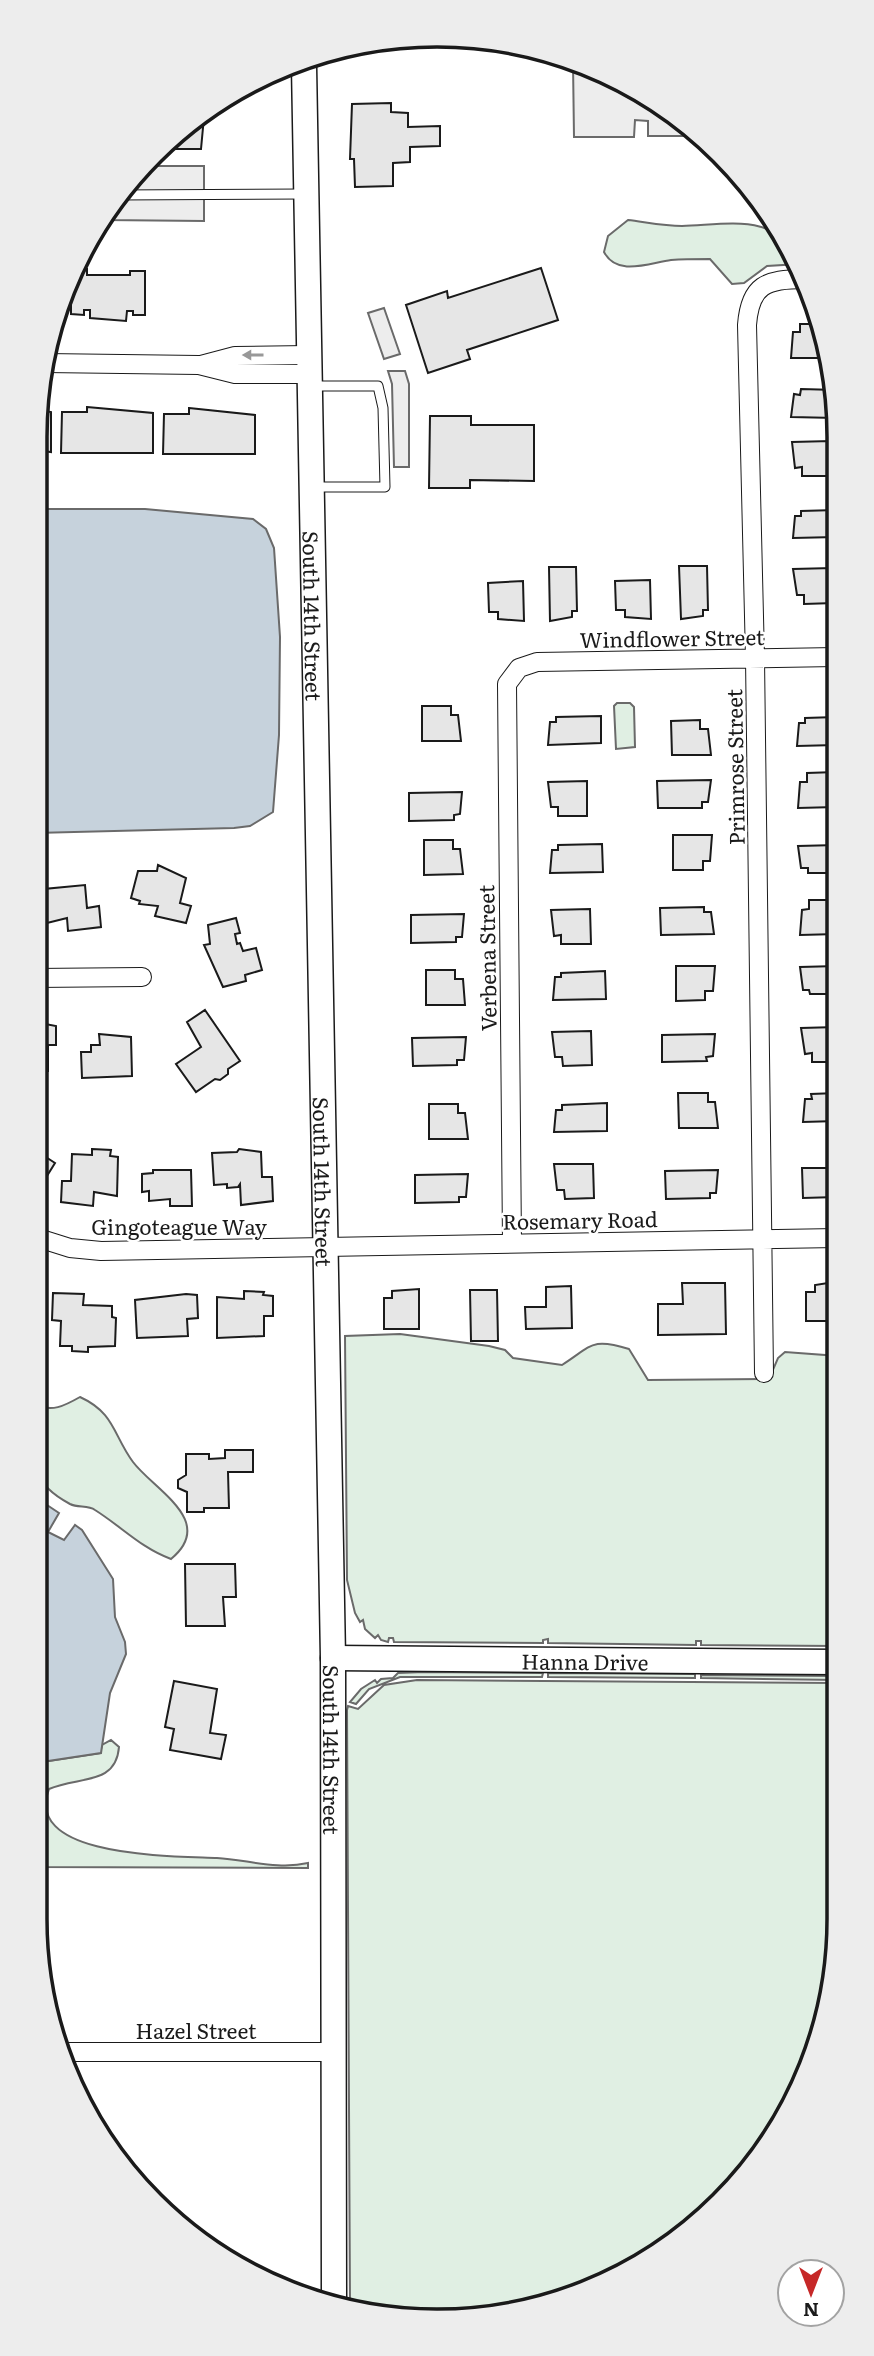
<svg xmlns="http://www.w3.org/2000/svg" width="874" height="2356" font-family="Literata,serif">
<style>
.green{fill:#e0efe3;stroke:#6a6a6a;stroke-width:2}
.parking{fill:#ededed;stroke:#6a6a6a;stroke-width:2}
.water{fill:#c6d2dc;stroke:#6a6a6a;stroke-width:2}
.building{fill:#e6e6e6;stroke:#1a1a1a;stroke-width:2}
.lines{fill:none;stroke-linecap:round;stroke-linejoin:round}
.lane-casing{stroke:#1a1a1a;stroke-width:11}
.street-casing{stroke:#1a1a1a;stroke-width:20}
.secondary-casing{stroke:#1a1a1a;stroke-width:27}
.lane{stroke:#fff;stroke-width:9}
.street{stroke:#fff;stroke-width:18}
.secondary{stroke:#fff;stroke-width:24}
.oneway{fill:#989898}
.labels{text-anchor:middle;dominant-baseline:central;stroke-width:5;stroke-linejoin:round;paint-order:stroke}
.street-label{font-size:21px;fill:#1a1a1a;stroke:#fff}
.rim{fill:none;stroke:#1a1a1a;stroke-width:3.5}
</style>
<rect width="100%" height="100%" fill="#fff"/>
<path class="green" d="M628,220C645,222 664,226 682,226C727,225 780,211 799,264L767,266L744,283L732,284L710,259C697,259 684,259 671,260C649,263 617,277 604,252L608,236Z
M617,703H630L634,707L635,747L616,749L614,706Z
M400,1334L489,1346L505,1350L513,1358L562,1365C592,1346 591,1337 629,1349L648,1380L769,1379L778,1358L785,1352L838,1356V1646L701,1645V1641H696V1645L548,1643V1639L543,1640V1643L394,1642L393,1638H389L388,1642L381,1640L378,1635L375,1638L365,1629L363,1620L360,1622L355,1613L347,1580L345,1336Z
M80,1397C115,1413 113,1435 133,1462C154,1490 217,1521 171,1559C141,1548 122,1527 95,1510C88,1505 78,1508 70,1504C21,1478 35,1452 35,1403C50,1414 66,1405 80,1397Z
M424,1672L543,1673L542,1677H400L369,1689L356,1704L350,1702L361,1689L375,1680L377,1683L381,1679L393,1678L398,1673Z
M548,1673L695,1674V1678L548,1677Z
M701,1675L838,1676V1680L701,1678Z
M417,1680L838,1683L839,1919L825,2023L756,2163L660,2253L516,2313L384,2318L350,2306L347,1710L348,1706L358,1709L384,1685Z
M111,1740L119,1747C116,1786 78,1776 49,1789C22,1859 179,1856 217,1858C248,1860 278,1870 308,1863V1868L35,1867V1763L100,1753L102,1745Z"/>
<path class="parking" d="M573,63L660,103L698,136H648V121L635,120L634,137H574Z
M148,166H204V221L105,220L118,192Z
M384,308L400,354L384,359L368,313Z
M388,371H405L409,384V467H394L392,384Z"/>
<path class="water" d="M35,509H145L253,519L266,529L274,548L280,637L279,735L273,812L250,826L234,828L35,833Z
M35,1497L59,1513L48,1532L64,1540L75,1525L82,1530L113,1579L115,1617L125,1642L126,1654L110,1693L101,1753L35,1763Z"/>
<path class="building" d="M391,103V112L408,113V127L440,126V146L410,147V162L393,163V186L355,187L354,159H350L352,104Z
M204,117L201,149H167Z
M541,268L558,320L467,350L470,359L428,373L406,305L447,291L448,298Z
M80,269H87V275H130V271H145V315H133V311H127L126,321L90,318V310H84V315L71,314V287Z
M800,324H817L828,358H791L793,332H800Z
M801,389L836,390V418L791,417L794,394L800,395Z
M87,407L153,413V453H61L62,412H87Z
M189,408L255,415V454H163L164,414H189Z
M39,410L51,412V452L35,450Z
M430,416H471V425H534V481L470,480V488H429Z
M831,441L832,476H802V467L795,468L792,442Z
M836,510V537L793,538L795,516H801V511Z
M679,566H707L708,610H703V616L681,619Z
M549,567H576L577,611H572V617L550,621Z
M833,568L834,603L804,604V595H797L793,569Z
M650,580L651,619L625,617V610H616L615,581Z
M523,581L524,621L498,619V612H489L488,583Z
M422,706H451V715H458L461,741H422Z
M601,716V743L548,745L550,722H556V717Z
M836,717V745L797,746L799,723H805V718Z
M700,720V729H708L711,755H672L671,721Z
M836,772V807L798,808L800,782H807V773Z
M711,780L708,802H702V808H658L657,781Z
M587,781V816H558V807H551L548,782Z
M462,792L460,814L454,815V820L409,821V793Z
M673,835H712L710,861H703V870H673Z
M424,840H453V849H460L463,874L424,875Z
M602,844L603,872L550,873L552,850H558V845Z
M837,845V873H808V868H801L798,846Z
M158,865L186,878L180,903L191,906L186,923L155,916L158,906L139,904L140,901L131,898L138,871H157Z
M85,885L87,908L99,906L101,927L68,931L67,918L47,923L44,889Z
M809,900H837V934L800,935L802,910L809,909Z
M704,907V912H711L714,934L661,935L660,908Z
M590,909L591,944H561V935L554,936L551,910Z
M464,914L462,937H456V942L411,943V915Z
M236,918L240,933L235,934L237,944L240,943L243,951L256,948L262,970L245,975L246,981L223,987L204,945L210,944L208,925Z
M676,966H715L713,991H705V1000L676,1001Z
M837,966V994H810L809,990H803L800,967Z
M426,970H455V979H463L465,1005H426Z
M605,971L606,999L553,1000L555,977H561V973Z
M205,1010L240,1061L228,1069V1074L220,1080L215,1079L196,1092L176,1064L201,1047L187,1022Z
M35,1022L56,1026V1045H48V1071H35Z
M837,1027V1062H812V1053L805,1054L801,1028Z
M591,1031L592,1065L563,1066L562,1057H555L552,1032Z
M99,1034L131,1037L132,1076L82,1078L81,1052H91V1045H100Z
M715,1034L713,1056L706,1057L707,1061L662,1062V1035Z
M466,1037L464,1060H457V1065L413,1066L412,1038Z
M678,1093H708V1102H715L718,1128H679Z
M837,1093V1121L803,1122L805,1099H812L811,1094Z
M607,1103V1131L554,1132L556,1110H562V1105Z
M429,1104H458V1113H465L468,1139H429Z
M92,1149L111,1150L110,1156L118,1157L117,1196L94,1192L93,1206L61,1202L62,1181H71L72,1154L92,1155Z
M239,1149L261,1152L262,1177H272L273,1201L241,1205L240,1184L238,1187L227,1188V1184L214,1185L212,1153L237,1152Z
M35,1150L55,1163L37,1192L35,1191Z
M554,1164H593L594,1198L565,1199L564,1190H557Z
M802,1168H837V1197L803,1198Z
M153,1170H191L192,1206H170V1199L149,1201V1191L142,1192V1174L153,1173Z
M718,1170L716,1193H710V1198L666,1199L665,1171Z
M468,1174L466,1197H459V1202L415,1203V1175Z
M682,1283H725L726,1334L658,1335V1304H683Z
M828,1283H838V1321H806V1292H815V1285Z
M571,1286L572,1328L526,1329L525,1307H546V1287Z
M419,1289V1329H384V1298H392V1291Z
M470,1290H497L498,1341H471Z
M244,1291L264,1292L263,1295L273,1296V1316H264V1336L217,1338V1297L244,1299Z
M53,1293L84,1294L83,1305L112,1306V1317L116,1318L115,1346L88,1347V1352L72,1351V1346H60L61,1321L52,1320Z
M186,1294L197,1295L198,1318L187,1319L188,1336L137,1338L135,1300Z
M225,1450H253V1472H228L229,1508H204V1512H187V1492L178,1488V1480L186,1475V1454H209V1459L225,1458Z
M185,1564H235L236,1597H223L225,1626H186Z
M174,1681L217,1689L210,1733L226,1735L221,1759L170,1750L174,1729L165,1727Z"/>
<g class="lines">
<g class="lane-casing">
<path id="lane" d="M555,55L556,58H561
M117,195L304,194
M310,386H378L383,408L385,487H313"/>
</g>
<g class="street-casing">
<path id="street" d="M45,363L199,365L235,374H308
M201,365L235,356L308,355
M35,978L142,977
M35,1237L70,1248L101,1251L837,1238
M512,1243L507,684L519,668L537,662L836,657
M764,1373L755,658L747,325C750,285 766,279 804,279
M59,2052H333"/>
</g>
<g class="secondary-casing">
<g id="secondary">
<path id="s1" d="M304,66L333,1658L334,2300"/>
<path id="s2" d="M333,1658L838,1662"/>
</g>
</g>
<use href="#lane" class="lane"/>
<use href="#street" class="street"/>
<use href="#secondary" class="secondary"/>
</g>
<defs><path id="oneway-solid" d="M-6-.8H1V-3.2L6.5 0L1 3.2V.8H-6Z" transform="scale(1.75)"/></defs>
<use class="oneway" href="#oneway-solid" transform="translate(253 355) rotate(180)"/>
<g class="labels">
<g class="street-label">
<text stroke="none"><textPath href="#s1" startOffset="550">South 14th Street</textPath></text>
<text transform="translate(672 637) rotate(-1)">Windflower Street</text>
<text transform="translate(734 767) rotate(-91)">Primrose Street</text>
<text transform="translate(486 958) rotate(-91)">Verbena Street</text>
<text stroke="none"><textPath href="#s1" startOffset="1116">South 14th Street</textPath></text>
<text transform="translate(580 1219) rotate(-1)">Rosemary Road</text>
<text x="179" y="1225">Gingoteague Way</text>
<text stroke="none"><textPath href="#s2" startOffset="252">Hanna Drive</textPath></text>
<text stroke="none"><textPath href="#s1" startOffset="1684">South 14th Street</textPath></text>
<text x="196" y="2029">Hazel Street</text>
</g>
</g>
<path d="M0 0H874V2356H0ZM437 47H437A390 390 0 0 1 827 437V1919A390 390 0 0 1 437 2309H437A390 390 0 0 1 47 1919V437A390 390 0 0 1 437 47Z" fill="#ededed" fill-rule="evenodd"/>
<path class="rim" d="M437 47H437A390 390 0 0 1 827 437V1919A390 390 0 0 1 437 2309H437A390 390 0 0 1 47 1919V437A390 390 0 0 1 437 47Z"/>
<g transform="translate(811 2293) rotate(180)"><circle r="33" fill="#ffffff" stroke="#a3a3a3" stroke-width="2"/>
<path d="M0-5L12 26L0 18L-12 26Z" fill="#c62828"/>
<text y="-10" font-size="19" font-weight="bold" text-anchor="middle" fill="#1a1a1a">N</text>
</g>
</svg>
